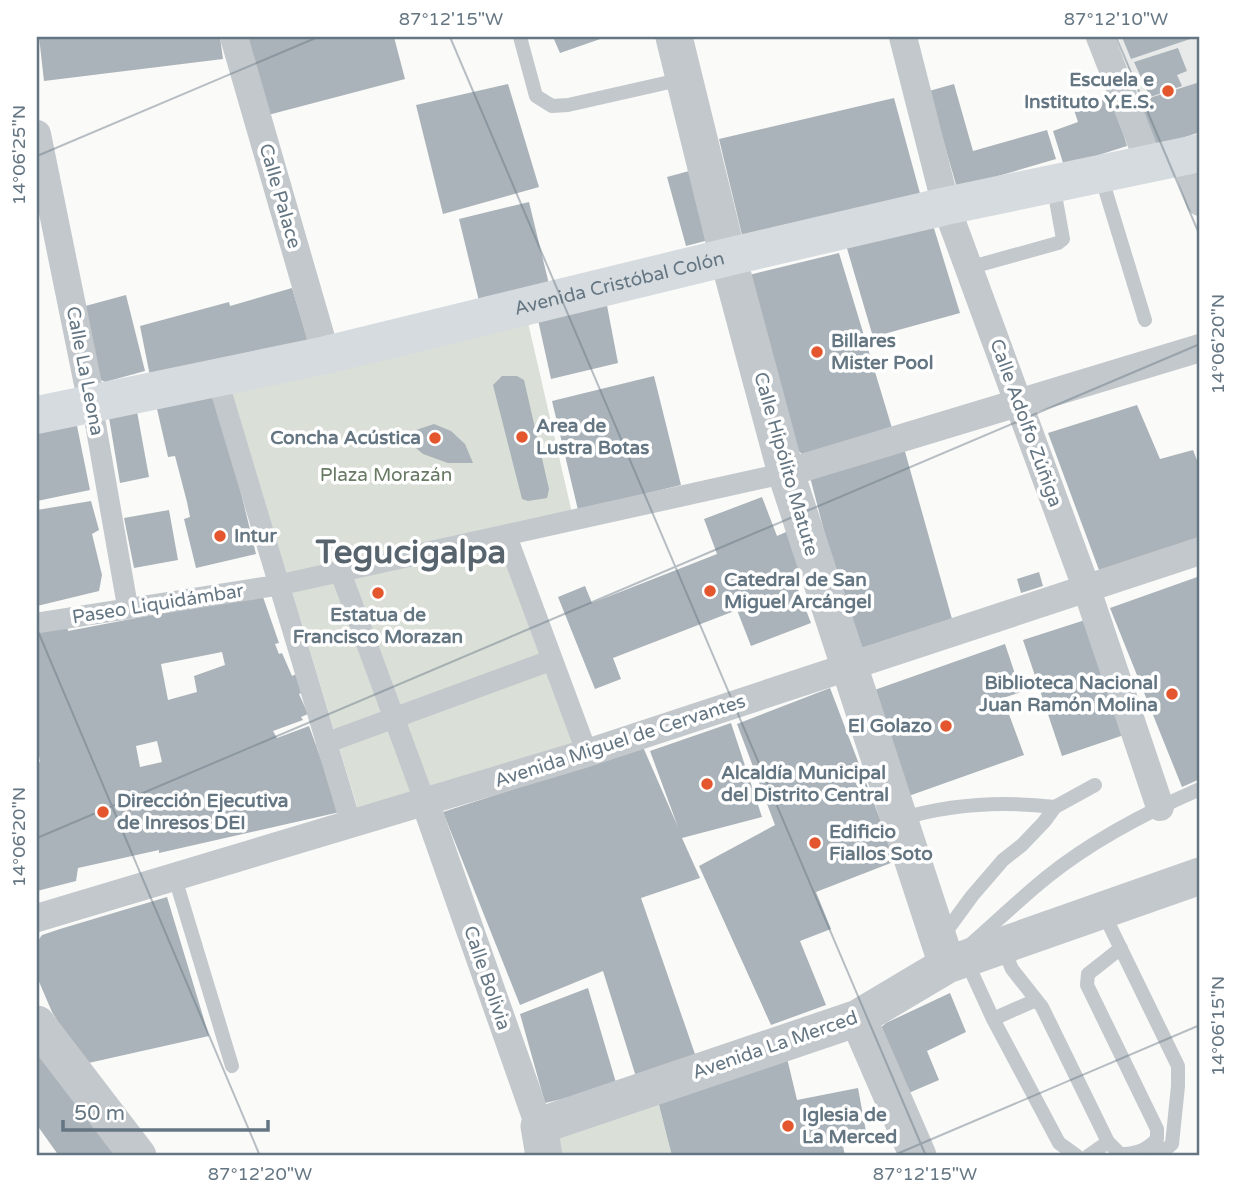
<svg xmlns="http://www.w3.org/2000/svg" width="1237" height="1193" font-family="'Varela Round',sans-serif">
<style>
.built{fill:#e8e9e9}
.green{fill:#dadfd7}
.building{fill:#aab3b9;fill-rule:evenodd}
.lines{fill:none;stroke-linecap:round;stroke-linejoin:round}
.service{stroke:#c3c8cc;stroke-width:14}
.pedestrian{stroke:#c3c8cc;stroke-width:21}
.minor{stroke:#c3c8cc;stroke-width:28}
.tertiary{stroke:#c3c8cc;stroke-width:37}
.secondary{stroke:#d6dbdf;stroke-width:38}
.ticks{fill:none;stroke:#657683;stroke-width:2;stroke-opacity:0.45}
.poi-dot{fill:#e4572e;stroke:#fff;stroke-width:2.5}
.labels{text-anchor:middle;dominant-baseline:central;stroke-width:7;stroke-linejoin:round;paint-order:stroke}
.poi-label{font-size:19px;font-weight:bold;fill:#657683;stroke:#fff;text-anchor:start}
.street-label{font-size:19px;fill:#657683;stroke:#fff}
.park-label{font-size:19px;fill:#687a64;stroke:#fff}
.town-label{font-size:33px;font-weight:bold;fill:#57646e;stroke:#fff}
.neatline{fill:none;stroke:#657683;stroke-width:2.5}
.ticks-label{font-size:18px;text-anchor:middle;fill:#657683}
</style>
<rect width="100%" height="100%" fill="#fafaf8"/>
<path class="built" d="M1118,37H1200V145L1158,159Z"/>
<path class="green" d="M526,314L572,513L496,531L576,744L359,813L229,383Z
M657,1097L672,1156H556L551,1133Z"/>
<path class="building" d="M39,37H220L223,59L44,81Z
M247,37H394L405,79L268,115Z
M553,37H606L560,53Z
M1122,37H1196L1131,59Z
M1178,48L1187,71L1177,75L1182,86L1150,97L1134,62Z
M1200,82V132L1155,147L1140,101Z
M508,84L539,187L443,214L416,105Z
M954,84L973,151L1047,130L1056,159L957,188L929,91Z
M1112,97L1127,146L1064,166L1053,131L1078,122L1074,110Z
M894,98L921,197L743,239L719,139Z
M689,171L709,240L686,246L667,177Z
M529,202L549,284L479,301L459,219Z
M933,225L960,313L873,337L846,245Z
M839,253L892,428L805,457L791,444L745,276Z
M292,288L308,341L150,376L140,326L229,302L230,306Z
M126,295L145,371L105,382L91,375L78,308Z
M605,295L618,363L551,379L538,320Z
M502,376H517L524,380L549,489L547,498L528,501L522,499L493,385Z
M654,376L681,485L578,510L552,401Z
M217,395L256,554L196,568L184,519L190,517L187,502L175,456L168,457L157,409Z
M1137,405L1160,459L1193,450L1200,468V537L1099,570L1048,433Z
M136,406L149,477L120,483L108,412Z
M76,421L90,490L37,501V422Z
M434,424L451,431L465,444L473,463H448L423,454L416,448L407,433Z
M904,448L952,619L855,650L810,477Z
M762,497L777,536L795,528L812,572L794,579L811,623L751,646L737,610L613,658L621,679L595,689L558,597L585,586L592,603L717,554L704,519Z
M91,501L99,530L92,534L102,575L99,591L37,606V510Z
M169,510L178,560L134,568L124,518Z
M1039,572L1043,586L1021,593L1017,579Z
M1200,576V779L1182,787L1110,608Z
M262,594L279,643L275,644L279,654L282,653L292,676L296,674L304,692L299,694L308,714L301,717L303,720L273,731L277,738L309,726L340,812L159,853V850L78,868L76,881L37,891V763L40,762L37,744V629L67,624L68,631ZM222,652L225,665L194,676L197,692L168,700L161,664ZM157,741L162,762L140,767L136,746Z
M1085,620L1124,735L1062,756L1023,640Z
M1005,644L1021,692L1003,698L1024,755L903,798L866,693Z
M830,688L896,861L816,892L831,929L800,941L826,1005L771,1025L699,866L775,825L737,724Z
M731,723L762,817L682,838L700,878L641,898L696,1057L637,1080L603,971L520,1005L443,812L643,747L678,827L650,751Z
M167,897L209,1036L84,1064L52,1012L37,977V942L42,935L60,929Z
M588,988L617,1086L545,1103L520,1014Z
M950,993L966,1032L927,1051L939,1080L904,1095L876,1032L886,1023Z
M37,1048L116,1154L111,1156H59L37,1125Z
M787,1058L797,1100L858,1088L867,1137L842,1141L845,1156H672L657,1097Z"/>
<g class="lines">
<path class="service" d="M520,37L536,96L552,106L568,105L683,79
M1101,176L1145,320
M968,268L1058,243L1063,239L1053,184
M900,819C950,804 1004,801 1055,807
M175,878L232,1066
M1103,912L1178,1066V1086L1172,1144L1158,1156
M942,937L972,896L1003,860L1022,845L1044,822L1055,807L1095,785
M971,944C996,922 1021,898 1047,877C1093,840 1147,812 1200,789
M1002,946L1012,969L1042,1007L1108,1142L1120,1154C1135,1154 1146,1151 1157,1139V1129L1087,985L1088,974L1121,948
M966,960L993,1019L1059,1143L1077,1156
M993,1019L1036,1000
M1088,1156L1108,1142"/>
<path class="pedestrian" d="M217,378L351,824
M92,404L128,609
M506,535L587,753
M340,571L425,802
M37,623L279,585L786,473
M326,743L552,660"/>
<path class="minor" d="M234,37L326,355
M903,37L946,206L1086,587L1160,807
M1100,37L1150,165
M37,134L92,404
M1184,157L1200,202
M786,473L1200,348
M425,802L539,1126
M37,918L587,753L1200,551"/>
<path class="tertiary" d="M674,37L728,257L786,473L947,965
M858,1018L918,1156
M37,1024L138,1156
M544,1156L539,1126L858,1018L947,965L1200,876"/>
<path class="secondary" id="s1" d="M37,415L326,355L728,257L946,206L1200,153"/>
</g>
<path class="ticks" d="M450,37L926,1156M1116,37L1200,236M37,156L318,37M37,629L260,1156M37,838L1200,344M892,1156L1200,1025"/>
<g class="poi-dot">
<circle cx="1168" cy="91" r="7"/>
<circle cx="817" cy="352" r="7"/>
<circle cx="522" cy="437" r="7"/>
<circle cx="435" cy="438" r="7"/>
<circle cx="220" cy="536" r="7"/>
<circle cx="710" cy="591" r="7"/>
<circle cx="378" cy="593" r="7"/>
<circle cx="1172" cy="694" r="7"/>
<circle cx="946" cy="726" r="7"/>
<circle cx="707" cy="784" r="7"/>
<circle cx="103" cy="812" r="7"/>
<circle cx="815" cy="843" r="7"/>
<circle cx="788" cy="1126" r="7"/>
</g>
<g class="labels">
<g class="poi-label">
<text x="1154" y="80" text-anchor="end">Escuela e<tspan x="1154" dy="22">Instituto Y.E.S.</tspan></text>
<text x="831" y="341">Billares<tspan x="831" dy="22">Mister Pool</tspan></text>
<text x="536" y="426">Area de<tspan x="536" dy="22">Lustra Botas</tspan></text>
<text x="421" y="438" text-anchor="end">Concha Acústica</text>
<text x="234" y="536">Intur</text>
<text x="724" y="580">Catedral de San<tspan x="724" dy="22">Miguel Arcángel</tspan></text>
<text x="378" y="615" text-anchor="middle">Estatua de<tspan x="378" dy="22">Francisco Morazan</tspan></text>
<text x="1158" y="683" text-anchor="end">Biblioteca Nacional<tspan x="1158" dy="22">Juan Ramón Molina</tspan></text>
<text x="932" y="726" text-anchor="end">El Golazo</text>
<text x="721" y="773">Alcaldía Municipal<tspan x="721" dy="22">del Distrito Central</tspan></text>
<text x="117" y="801">Dirección Ejecutiva<tspan x="117" dy="22">de Inresos DEI</tspan></text>
<text x="829" y="832">Edificio<tspan x="829" dy="22">Fiallos Soto</tspan></text>
<text x="802" y="1115">Iglesia de<tspan x="802" dy="22">La Merced</tspan></text>
</g>
<g class="street-label">
<text transform="translate(280 196) rotate(74)">Calle Palace</text>
<text stroke="none"><textPath href="#s1" startOffset="597">Avenida Cristóbal Colón</textPath></text>
<text transform="translate(85 371) rotate(79)">Calle La Leona</text>
<text transform="translate(1026 423) rotate(70)">Calle Adolfo Zúñiga</text>
<text transform="translate(786 464) rotate(74)">Calle Hipólito Matute</text>
<text transform="translate(158 604) rotate(-9)">Paseo Liquidámbar</text>
<text transform="translate(620 741) rotate(-18)">Avenida Miguel de Cervantes</text>
<text transform="translate(487 978) rotate(71)">Calle Bolivia</text>
<text transform="translate(775 1045) rotate(-19)">Avenida La Merced</text>
</g>
<g class="park-label">
<text x="386" y="475">Plaza Morazán</text>
</g>
<g class="town-label">
<text x="411" y="552">Tegucigalpa</text>
</g>
</g>
<rect width="1237" height="1193" fill="none" stroke="#ffffff" stroke-width="77"/>
<path d="M63 1120v10h205v-10" fill="none" stroke="#657683" stroke-width="3.5"/>
<text x="74" y="1120" font-size="21" fill="#657683" stroke="#ffffff" stroke-width="5" paint-order="stroke">50 m</text>
<rect x="38" y="38" width="1160" height="1116" class="neatline"/>
<g class="ticks-label">
<text x="451" y="25">87°12'15"W</text>
<text x="1116" y="25">87°12'10"W</text>
<text transform="translate(19 155) rotate(-90)" y="6">14°06'25"N</text>
<text transform="translate(1218 344) rotate(-90)" y="6">14°06'20"N</text>
<text transform="translate(19 837) rotate(-90)" y="6">14°06'20"N</text>
<text transform="translate(1218 1026) rotate(-90)" y="6">14°06'15"N</text>
<text x="260" y="1180">87°12'20"W</text>
<text x="925" y="1180">87°12'15"W</text>
</g>
</svg>
